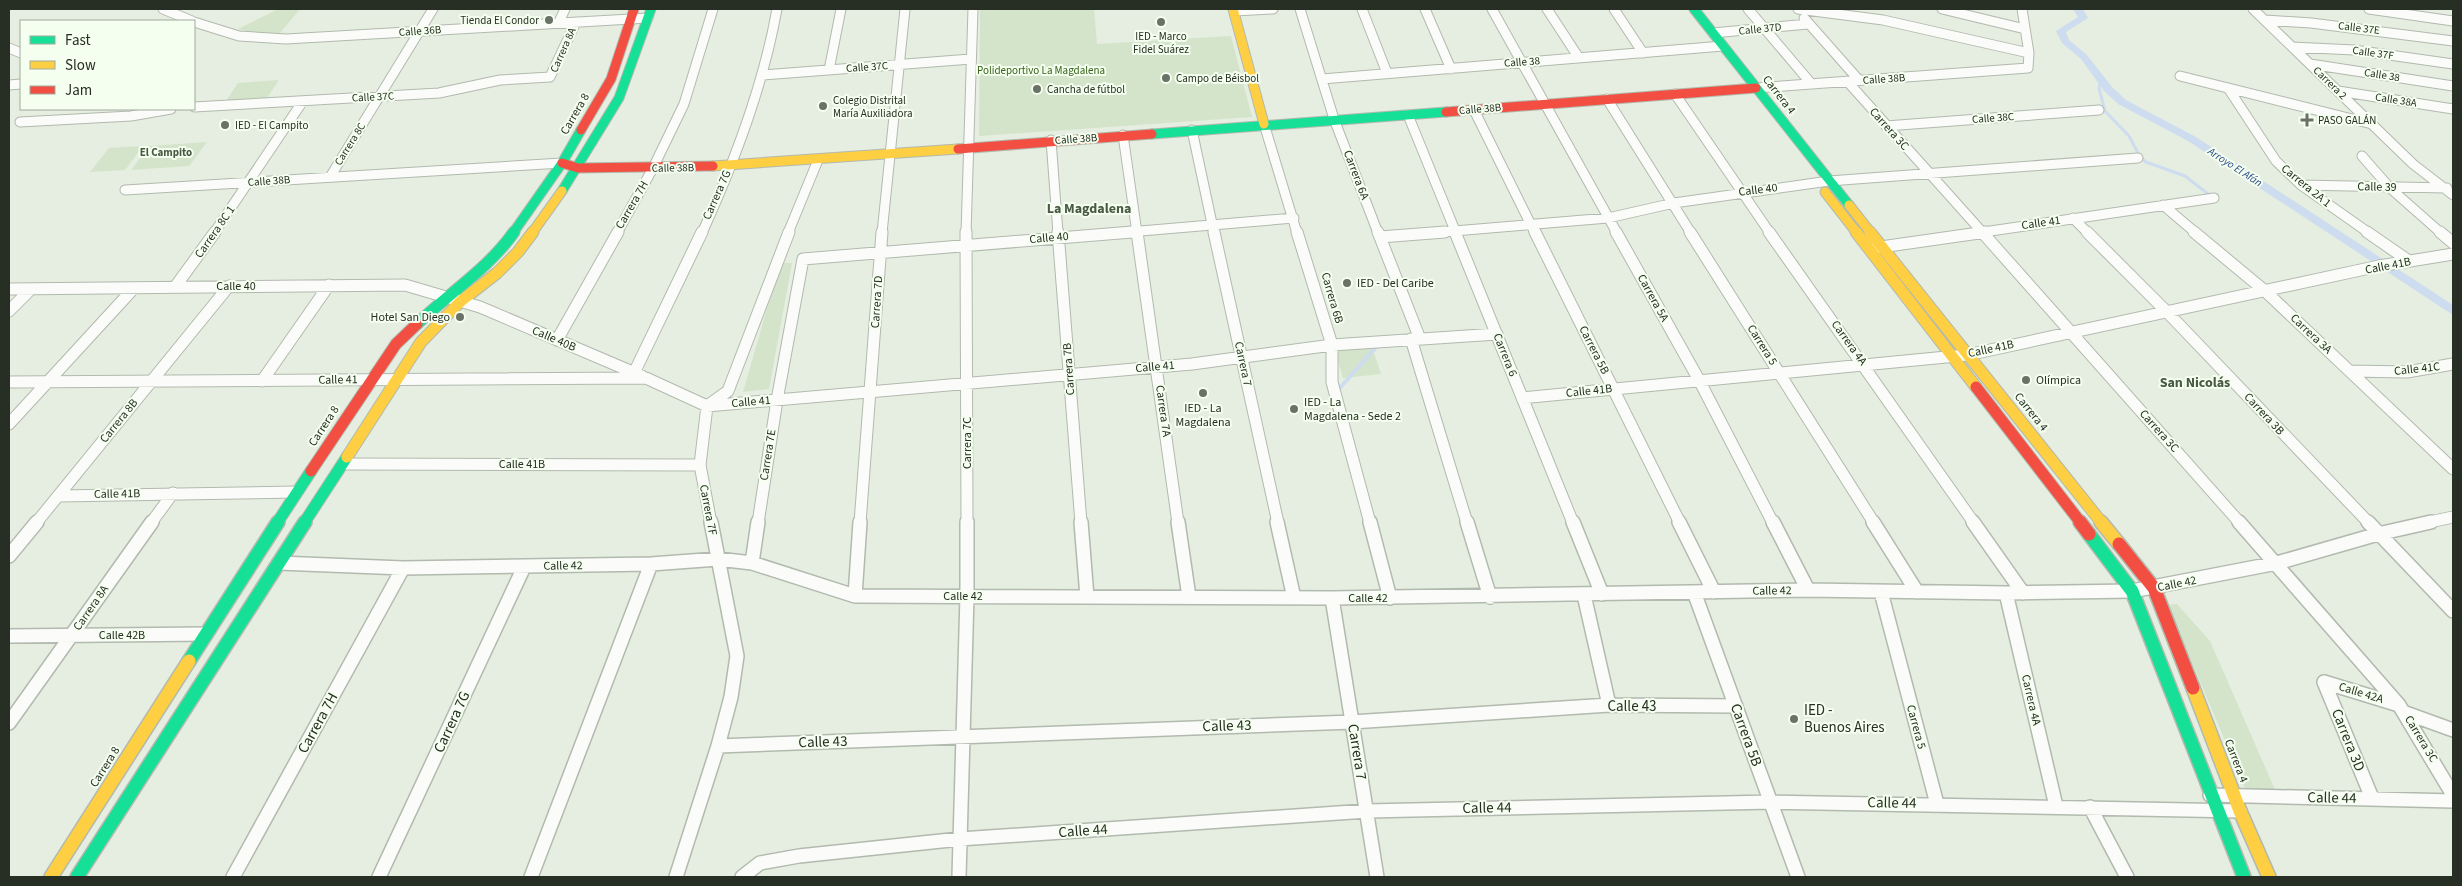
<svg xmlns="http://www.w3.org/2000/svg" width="2462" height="886" font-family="'Source Sans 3',sans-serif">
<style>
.green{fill:#d4e4cb}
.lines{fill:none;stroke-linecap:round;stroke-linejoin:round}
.stream-far1{stroke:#cedcef;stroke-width:3}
.stream{stroke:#cedcef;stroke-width:4}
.canal{fill:#cedcef;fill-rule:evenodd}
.street-far2-casing{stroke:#b2b9ae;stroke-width:11}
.street-far1-casing{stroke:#b2b9ae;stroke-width:13}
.street-casing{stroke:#b2b9ae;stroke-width:16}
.fast-far2-casing{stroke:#b2b9ae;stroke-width:11}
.fast-far1-casing{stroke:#b2b9ae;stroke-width:13}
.fast-casing{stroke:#b2b9ae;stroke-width:16}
.slow-far2-casing{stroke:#b2b9ae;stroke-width:11}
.slow-far1-casing{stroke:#b2b9ae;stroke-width:13}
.slow-casing{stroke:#b2b9ae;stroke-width:16}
.jam-far2-casing{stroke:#b2b9ae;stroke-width:11}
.jam-far1-casing{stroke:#b2b9ae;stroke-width:13}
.jam-casing{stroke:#b2b9ae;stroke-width:16}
.street-far2{stroke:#fbfcfa;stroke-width:9}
.street-far1{stroke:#fbfcfa;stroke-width:11}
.street{stroke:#fbfcfa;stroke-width:13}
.fast-far2{stroke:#16e098;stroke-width:9}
.fast-far1{stroke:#16e098;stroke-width:11}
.fast{stroke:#16e098;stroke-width:13}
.slow-far2{stroke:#ffcf43;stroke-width:9}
.slow-far1{stroke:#ffcf43;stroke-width:11}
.slow{stroke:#ffcf43;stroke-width:13}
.jam-far2{stroke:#f24e42;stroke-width:9}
.jam-far1{stroke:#f24e42;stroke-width:11}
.jam{stroke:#f24e42;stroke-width:13}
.poi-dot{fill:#6a7166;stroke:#f4ffef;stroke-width:2}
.labels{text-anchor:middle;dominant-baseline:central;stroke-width:4;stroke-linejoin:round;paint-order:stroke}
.far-poi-label{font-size:11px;fill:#272e24;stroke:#f4ffef;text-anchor:start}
.far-street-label{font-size:11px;fill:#272e24;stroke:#f4ffef}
.far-park-label{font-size:11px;fill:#38621a;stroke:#f4ffef}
.far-neighbourhood-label{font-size:11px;font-weight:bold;fill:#4a5943;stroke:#f4ffef}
.far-water-label{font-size:11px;font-style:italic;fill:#2c4989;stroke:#f4ffef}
.street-label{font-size:12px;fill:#272e24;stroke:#f4ffef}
.poi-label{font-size:12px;fill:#272e24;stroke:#f4ffef;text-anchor:start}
.neighbourhood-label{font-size:14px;font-weight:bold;fill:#4a5943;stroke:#f4ffef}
.near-street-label{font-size:15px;fill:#272e24;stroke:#f4ffef}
.near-poi-label{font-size:15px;fill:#272e24;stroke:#f4ffef;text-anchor:start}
</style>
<rect width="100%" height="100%" fill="#e5eee0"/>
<path class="green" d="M278,9H300L280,33L261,34L238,29Z
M980,9H1094L1097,44L1231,36L1252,117L979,136Z
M279,80L265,101L224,104L238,83Z
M207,142L189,166L131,170L149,146Z
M143,146L125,170L90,172L109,148Z
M780,263H792L769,389L743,392Z
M1372,347L1381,374L1343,378L1335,351Z
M2177,604L2210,641L2276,792L2246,791L2168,605Z"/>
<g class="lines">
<path class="stream-far1" d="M2101,79L2099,88L2105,111L2129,136L2140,157L2146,162L2185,176L2212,197"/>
<path class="stream" d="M1337,391L1379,344"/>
<path class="canal" d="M2073,9H2083L2088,18L2066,32L2069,40L2087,55L2112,87L2126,100L2196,137L2453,305V315L2188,141L2118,104L2104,91L2081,59L2062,43L2056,31L2078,17Z"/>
<g class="street-far2-casing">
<path id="street-far2" d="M163,9L192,21
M1300,9L1334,119L1378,233
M1362,9L1387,73
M1425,9L1451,69
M1492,9L1617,233
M1547,9L1579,58
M1614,9L1643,53
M1748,9L1809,81
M1798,9L1883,20L2029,53
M1942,9L2025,29
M2253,9L2413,164L2453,195
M2369,9L2453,21
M1234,11L1273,9
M1804,18L1857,78
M2265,20L2311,23L2453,41
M194,22L239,36L286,39L648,18
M559,22L565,9
M1713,33L1808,24
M2292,47L2354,50L2453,64
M9,48L21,53
M2310,64L2453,86
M829,70L841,9
M763,75L971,59
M2180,76L2372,124
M1322,79L1723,46
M1847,81L1983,233
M9,85L21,84
M1756,88L2028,68L2029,53L2022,9
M2228,88L2276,161L2301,185L2369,233
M2338,91L2453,109
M1675,94L1770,233
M1607,99L1691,233
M194,107L439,93L500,80L550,77L576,22
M1474,110L1535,233
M1408,115L1456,233
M20,122L131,116L171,109
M1264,124L1297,233
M1886,126L2099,110
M1192,130L1214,233
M1123,135L1137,233
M1051,140L1058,233
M2362,156L2390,188L2441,233
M330,177L433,9
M2301,185L2447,188
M125,190L562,163
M2163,205L2196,233
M2073,218L2088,233
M214,233L303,101
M617,233L653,168L684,104L713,9
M702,233C735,161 763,87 777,9
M788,233L818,160
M882,233L905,9
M966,233L973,9
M1117,233L1294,218
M1430,233L1608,218L1674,203L1829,181L2138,158
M1977,233L2214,198"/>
</g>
<g class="street-far1-casing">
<path id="street-far1" d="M966,232L967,523
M1058,232L1081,523
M1137,232L1178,523
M1214,232L1278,523
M1297,232L1332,345V382L1370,523
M1378,232L1420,339
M1455,232L1573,523
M1535,232L1680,523
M1616,232L1699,380L1773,523
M1690,232L1874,523
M1769,232L1974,523
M1982,232L2240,523
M2087,232L2167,312L2369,523
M2194,232L2265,291L2453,469
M2367,232L2409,261
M2440,232L2453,243
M1380,237L1445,232
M1874,248L1986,232
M175,287L215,232
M9,289L405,285L480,307L642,376
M9,311L31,289
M1411,339L1467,523
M557,340L618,232
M2350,371L2407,372L2453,364
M634,373L702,232
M262,381L329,285
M9,382L646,378L707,406L1192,364L1332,345L1497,334
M1522,398L1967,355L2379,266L2453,254
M9,424L134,288
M344,464L700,465
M58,496L297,492
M36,523L229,286
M151,523L173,493
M711,523L700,465L707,406L728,391L789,232
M758,523L777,400L803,259L1132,232
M860,523L882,232
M2425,523L2453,517"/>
</g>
<g class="street-casing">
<path id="street" d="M1081,522L1087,597
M1178,522L1189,597
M1277,522L1294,598
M1370,522L1390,598
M1467,522L1490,597
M1573,522L1602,594
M1679,522L1714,592
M1773,522L1808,590
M1873,522L1917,592
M1973,522L2023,593
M2239,522L2399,705L2453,795
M2368,522L2453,611
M9,556L37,522
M279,563L403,568L651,564L718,559L752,563L855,596L1332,598L1808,590L2006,593L2132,591L2277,563L2378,534L2431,522
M752,563L758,522
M1694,592L1798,877
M1881,592L1937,804
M2006,593L2056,806
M1584,595L1609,705
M855,596L860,522
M1332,598L1377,877
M9,636L206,634
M2324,682L2372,798
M2324,682L2399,705
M2406,713L2453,730
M9,723L152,522
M718,746L1352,722L1609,705L1736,706
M2210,795L2453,801
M2090,807L2127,877
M233,877L403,568
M379,877L524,567
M531,877L651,564
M676,877L718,746L731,697L737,656L711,522
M742,877L760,863L799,856L960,839L1367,811L1771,802L2240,811
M959,877L967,596V522"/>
</g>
<g class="fast-far2-casing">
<path id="fast-far2" d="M1694,9L1849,205
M1152,134L1446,112
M562,191L619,98L651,9
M513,233L562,163L581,130"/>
</g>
<g class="fast-far1-casing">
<path id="fast-far1" d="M417,324C449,293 489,268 514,232
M277,523L311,471
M304,523L347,457"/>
</g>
<g class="fast-casing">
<path id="fast" d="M2089,534L2132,591L2244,877
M189,661L278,522
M77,877L305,522"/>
</g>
<g class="slow-far2-casing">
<path id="slow-far2" d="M1233,9L1264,124
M713,166L958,149
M1825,192L1857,233
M1849,205L1871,233
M532,233L562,191"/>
</g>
<g class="slow-far1-casing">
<path id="slow-far1" d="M1856,232L1976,387
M1870,232L2102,523
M347,457L421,342L461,301L497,273L518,252L533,232"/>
</g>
<g class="slow-casing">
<path id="slow" d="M2101,522L2119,544
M2193,688L2240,811L2269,877
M51,877L189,661"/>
</g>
<g class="jam-far2-casing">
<path id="jam-far2" d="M1446,112L1756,88
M581,130L611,79L634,9
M958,149L1152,134
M562,163L578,168L713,166"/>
</g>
<g class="jam-far1-casing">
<path id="jam-far1" d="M1976,387L2081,523
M311,471L396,344L417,324"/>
</g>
<g class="jam-casing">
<path id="jam" d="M2080,522L2089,534
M2119,544L2154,588L2193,688"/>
</g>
<use href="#street-far2" class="street-far2"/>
<use href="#street-far1" class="street-far1"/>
<use href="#street" class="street"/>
<use href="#fast-far2" class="fast-far2"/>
<use href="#fast-far1" class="fast-far1"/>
<use href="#fast" class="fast"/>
<use href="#slow-far2" class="slow-far2"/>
<use href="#slow-far1" class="slow-far1"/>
<use href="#slow" class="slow"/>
<use href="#jam-far2" class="jam-far2"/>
<use href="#jam-far1" class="jam-far1"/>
<use href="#jam" class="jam"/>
</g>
<g class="poi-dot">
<circle cx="549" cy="20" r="5"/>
<circle cx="1161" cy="22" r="5"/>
<circle cx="1166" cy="78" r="5"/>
<circle cx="1037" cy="89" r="5"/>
<circle cx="823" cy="106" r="5"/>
<path d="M2304.5 112.5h5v5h5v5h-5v5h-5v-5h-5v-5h5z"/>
<circle cx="225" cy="125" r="5"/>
<circle cx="1347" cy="283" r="5"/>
<circle cx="460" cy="317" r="5"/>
<circle cx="2026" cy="380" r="5"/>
<circle cx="1203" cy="393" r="5"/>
<circle cx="1294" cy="409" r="5"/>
<circle cx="1794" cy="719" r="5"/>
</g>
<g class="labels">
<g class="far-poi-label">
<text x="539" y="20" text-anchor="end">Tienda El Condor</text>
<text x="1161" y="36" text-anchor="middle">IED - Marco<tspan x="1161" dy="13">Fidel Suárez</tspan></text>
<text x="1176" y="78">Campo de Béisbol</text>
<text x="1047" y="89">Cancha de fútbol</text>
<text x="833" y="100">Colegio Distrital<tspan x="833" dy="13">María Auxiliadora</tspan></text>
<text x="2318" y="120">PASO GALÁN</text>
<text x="235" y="125">IED - El Campito</text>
</g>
<g class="far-street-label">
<text transform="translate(2359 28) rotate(7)">Calle 37E</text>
<text transform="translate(1760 29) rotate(-6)">Calle 37D</text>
<text transform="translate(420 31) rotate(-4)">Calle 36B</text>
<text transform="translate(563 50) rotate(-66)">Carrera 8A</text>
<text transform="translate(2373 53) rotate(8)">Calle 37F</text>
<text transform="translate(1522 62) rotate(-4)">Calle 38</text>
<text transform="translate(867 67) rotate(-4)">Calle 37C</text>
<text transform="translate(2382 75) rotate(9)">Calle 38</text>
<text transform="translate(1884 79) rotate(-4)">Calle 38B</text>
<text transform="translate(2330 83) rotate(44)">Carrera 2</text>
<text transform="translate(373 97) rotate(-3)">Calle 37C</text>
<text transform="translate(2396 100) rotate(9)">Calle 38A</text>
<text transform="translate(1480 109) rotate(-5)">Calle 38B</text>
<text transform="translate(1993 118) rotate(-4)">Calle 38C</text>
<text transform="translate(1076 139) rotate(-4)">Calle 38B</text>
<text transform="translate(350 144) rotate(-58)">Carrera 8C</text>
<text transform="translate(673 168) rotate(-1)">Calle 38B</text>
<text transform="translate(269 181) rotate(-4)">Calle 38B</text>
</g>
<g class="far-park-label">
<text x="1041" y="70">Polideportivo La Magdalena</text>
</g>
<g class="far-neighbourhood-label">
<text x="166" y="152">El Campito</text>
</g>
<g class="far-water-label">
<text transform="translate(2235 167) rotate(33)">Arroyo El Afán</text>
</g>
<g class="street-label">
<text transform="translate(1779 95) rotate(52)">Carrera 4</text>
<text transform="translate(575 114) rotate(-60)">Carrera 8</text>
<text transform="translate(1889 129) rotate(48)">Carrera 3C</text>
<text transform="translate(1356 175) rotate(69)">Carrera 6A</text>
<text transform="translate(2306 186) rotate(39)">Carrera 2A 1</text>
<text transform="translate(2377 187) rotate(1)">Calle 39</text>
<text transform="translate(1758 190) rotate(-7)">Calle 40</text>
<text transform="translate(717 195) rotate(-66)">Carrera 7G</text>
<text transform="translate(632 205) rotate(-60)">Carrera 7H</text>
<text transform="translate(2041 223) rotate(-8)">Calle 41</text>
<text transform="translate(215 232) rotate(-55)">Carrera 8C 1</text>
<text transform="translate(1049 238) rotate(-5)">Calle 40</text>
<text transform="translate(2388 266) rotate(-11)">Calle 41B</text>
<text x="236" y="286">Calle 40</text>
<text transform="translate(1332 298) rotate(74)">Carrera 6B</text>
<text transform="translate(1653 298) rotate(61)">Carrera 5A</text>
<text transform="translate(877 302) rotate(-86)">Carrera 7D</text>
<text transform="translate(2311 334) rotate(43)">Carrera 3A</text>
<text transform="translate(554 339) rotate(23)">Calle 40B</text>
<text transform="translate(1849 343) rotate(54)">Carrera 4A</text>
<text transform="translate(1762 345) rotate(58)">Carrera 5</text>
<text transform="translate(1991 349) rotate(-12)">Calle 41B</text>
<text transform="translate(1594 350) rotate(63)">Carrera 5B</text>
<text transform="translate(1505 355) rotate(68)">Carrera 6</text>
<text transform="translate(1243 364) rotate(78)">Carrera 7</text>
<text transform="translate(1155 367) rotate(-5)">Calle 41</text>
<text transform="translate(1069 369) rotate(-94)">Carrera 7B</text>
<text transform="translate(2417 369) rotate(-6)">Calle 41C</text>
<text transform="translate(338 380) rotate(-1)">Calle 41</text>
<text transform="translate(1589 391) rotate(-6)">Calle 41B</text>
<text transform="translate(751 402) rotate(-5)">Calle 41</text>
<text transform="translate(1163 411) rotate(82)">Carrera 7A</text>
<text transform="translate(2031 412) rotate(51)">Carrera 4</text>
<text transform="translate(2264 414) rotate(47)">Carrera 3B</text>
<text transform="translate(119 421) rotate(-51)">Carrera 8B</text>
<text transform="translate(324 426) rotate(-57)">Carrera 8</text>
<text transform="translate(2159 431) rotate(48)">Carrera 3C</text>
<text transform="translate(967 443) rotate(-90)">Carrera 7C</text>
<text transform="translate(768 455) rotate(-81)">Carrera 7E</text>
<text x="522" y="464">Calle 41B</text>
<text transform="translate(117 494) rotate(-1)">Calle 41B</text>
<text transform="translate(708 510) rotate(79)">Carrera 7F</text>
<text transform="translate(563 566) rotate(-1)">Calle 42</text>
<text transform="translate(2177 584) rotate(-11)">Calle 42</text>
<text transform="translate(1772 591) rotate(-1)">Calle 42</text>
<text x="963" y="596">Calle 42</text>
<text x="1368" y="598">Calle 42</text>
<text transform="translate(91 608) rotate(-55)">Carrera 8A</text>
<text x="122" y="635">Calle 42B</text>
<text transform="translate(2361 693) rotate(17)">Calle 42A</text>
<text transform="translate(2031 700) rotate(77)">Carrera 4A</text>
<text transform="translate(1916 727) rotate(75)">Carrera 5</text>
<text transform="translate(2421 739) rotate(59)">Carrera 3C</text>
<text transform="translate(2236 761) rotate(69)">Carrera 4</text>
<text transform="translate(105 767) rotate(-58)">Carrera 8</text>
</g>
<g class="poi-label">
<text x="1357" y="283">IED - Del Caribe</text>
<text x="450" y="317" text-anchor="end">Hotel San Diego</text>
<text x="2036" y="380">Olímpica</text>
<text x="1304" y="402">IED - La<tspan x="1304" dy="14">Magdalena - Sede 2</tspan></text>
<text x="1203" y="408" text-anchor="middle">IED - La<tspan x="1203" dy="14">Magdalena</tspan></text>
</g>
<g class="neighbourhood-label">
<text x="1089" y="209">La Magdalena</text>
<text x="2195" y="383">San Nicolás</text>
</g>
<g class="near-street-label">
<text x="1632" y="706">Calle 43</text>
<text transform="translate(452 722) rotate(-65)">Carrera 7G</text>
<text transform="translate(318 723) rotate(-61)">Carrera 7H</text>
<text transform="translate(1227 726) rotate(-2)">Calle 43</text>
<text transform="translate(1746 735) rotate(70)">Carrera 5B</text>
<text transform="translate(2348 740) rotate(68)">Carrera 3D</text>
<text transform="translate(823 742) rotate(-2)">Calle 43</text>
<text transform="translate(1357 752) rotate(81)">Carrera 7</text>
<text transform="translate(2332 798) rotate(1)">Calle 44</text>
<text transform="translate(1892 803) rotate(1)">Calle 44</text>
<text transform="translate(1487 808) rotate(-1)">Calle 44</text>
<text transform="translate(1083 831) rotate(-4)">Calle 44</text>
</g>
<g class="near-poi-label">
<text x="1804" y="710">IED -<tspan x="1804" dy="17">Buenos Aires</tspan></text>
</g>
</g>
<rect width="2462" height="886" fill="none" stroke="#272e24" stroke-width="20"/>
<rect x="20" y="20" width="175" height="90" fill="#f4ffef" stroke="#a2ab9e"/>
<rect x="30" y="36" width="25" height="8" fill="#16e098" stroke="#a2ab9e"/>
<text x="65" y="45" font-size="15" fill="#272e24">Fast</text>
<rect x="30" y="61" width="25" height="8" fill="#ffcf43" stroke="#a2ab9e"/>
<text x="65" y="70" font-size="15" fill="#272e24">Slow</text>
<rect x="30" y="86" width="25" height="8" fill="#f24e42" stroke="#a2ab9e"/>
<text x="65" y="95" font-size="15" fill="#272e24">Jam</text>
</svg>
